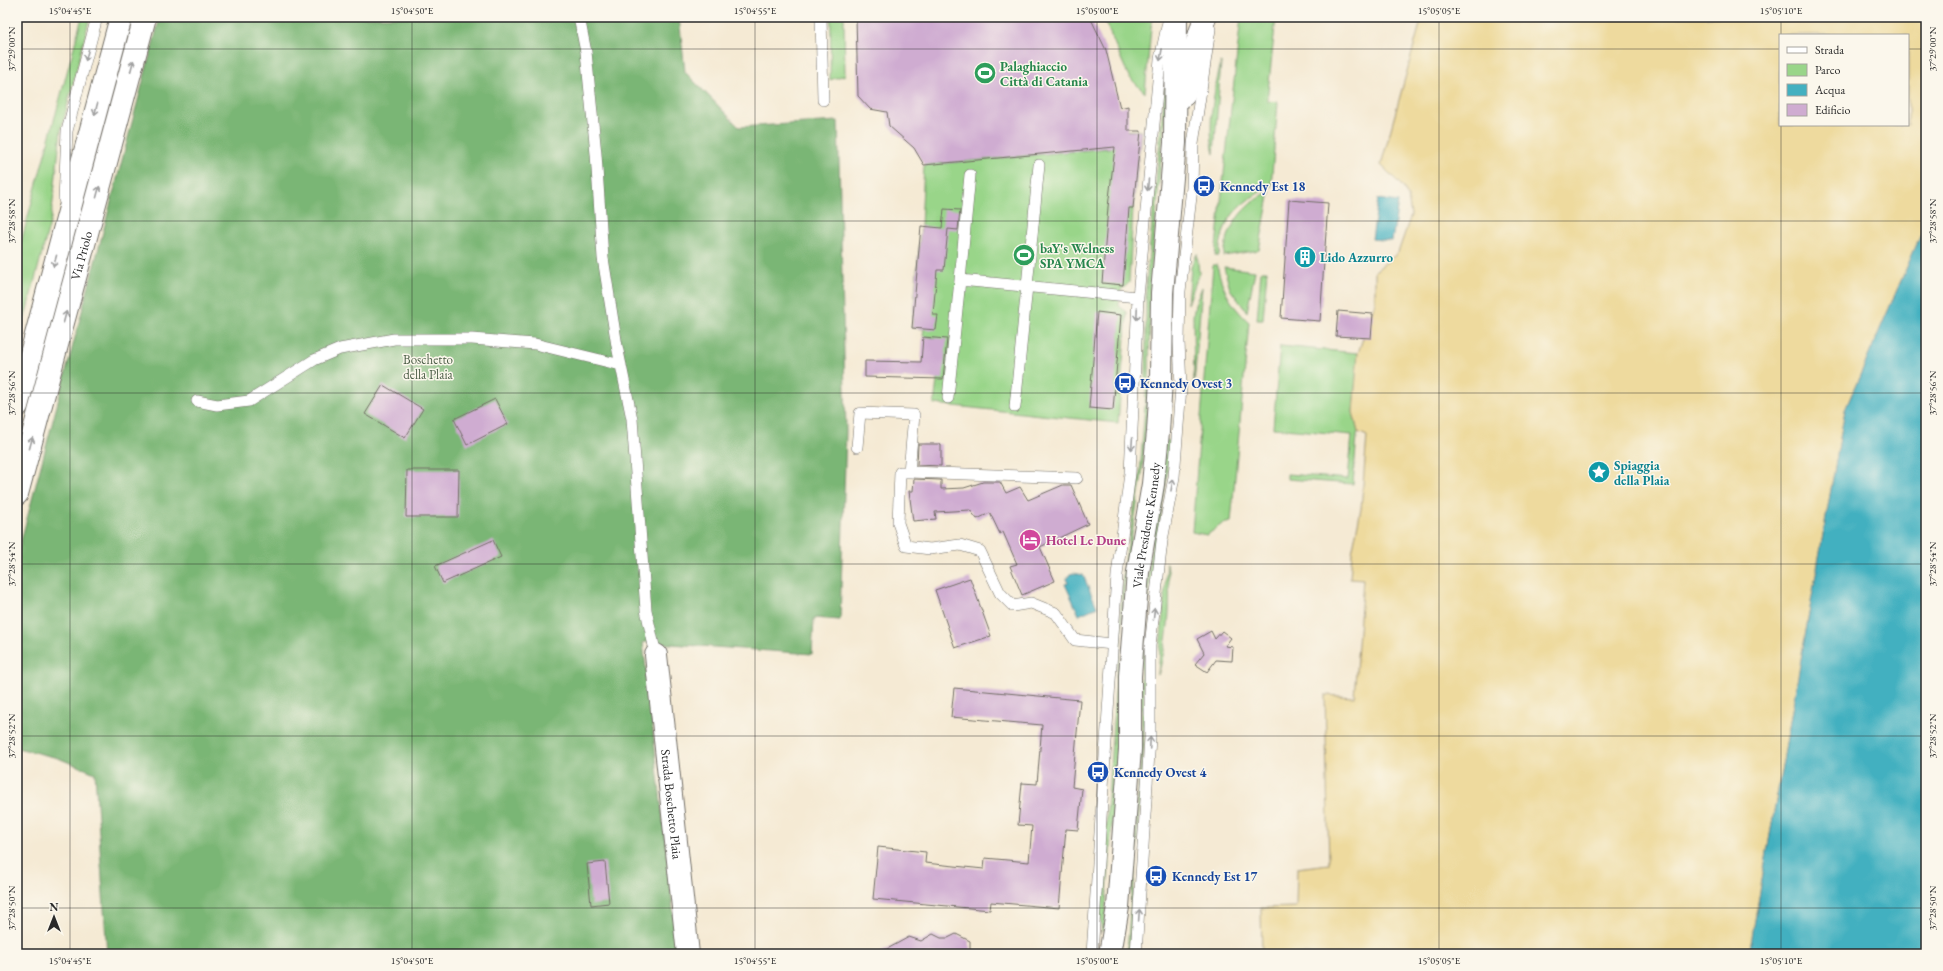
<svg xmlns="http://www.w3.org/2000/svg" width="1943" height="971" font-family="'EB Garamond',serif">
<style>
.green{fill:#99d589;stroke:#62805a}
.forest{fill:#7ab675;stroke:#527050}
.sand{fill:#eeda9e;stroke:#8c8264;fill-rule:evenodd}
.water{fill:#43b0c0;stroke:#376e76}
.building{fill:#cfacd1}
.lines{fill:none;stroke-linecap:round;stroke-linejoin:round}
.service-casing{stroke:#726e66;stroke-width:12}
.minor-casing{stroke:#726e66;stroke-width:24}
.primary-casing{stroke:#726e66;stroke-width:24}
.service{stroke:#fff;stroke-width:11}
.minor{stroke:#fff;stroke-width:22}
.primary{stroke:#fff;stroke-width:22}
.oneway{stroke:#a0a0a0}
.ticks{fill:none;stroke:#2b2b2b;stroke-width:1;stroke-opacity:0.45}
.labels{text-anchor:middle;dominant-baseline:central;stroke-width:3;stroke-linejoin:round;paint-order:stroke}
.leisure-label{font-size:13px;font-weight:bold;fill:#27864d;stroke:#fbf7ec;text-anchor:start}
.transit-label{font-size:13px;font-weight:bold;fill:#164399;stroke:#fbf7ec;text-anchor:start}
.street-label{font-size:13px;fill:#2b2b2b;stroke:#fbf7ec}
.culture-label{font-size:13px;font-weight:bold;fill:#0d838f;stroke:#fbf7ec;text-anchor:start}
.park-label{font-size:13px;fill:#4c5e47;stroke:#fbf7ec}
.hotel-label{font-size:13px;font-weight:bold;fill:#b23c85;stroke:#fbf7ec;text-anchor:start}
.neatline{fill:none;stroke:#2b2b2b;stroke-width:1.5}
.ticks-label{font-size:10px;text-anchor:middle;fill:#2b2b2b}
</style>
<rect width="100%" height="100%" fill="#fbf7ec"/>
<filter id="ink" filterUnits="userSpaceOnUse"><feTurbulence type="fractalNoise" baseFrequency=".025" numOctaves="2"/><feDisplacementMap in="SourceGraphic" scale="8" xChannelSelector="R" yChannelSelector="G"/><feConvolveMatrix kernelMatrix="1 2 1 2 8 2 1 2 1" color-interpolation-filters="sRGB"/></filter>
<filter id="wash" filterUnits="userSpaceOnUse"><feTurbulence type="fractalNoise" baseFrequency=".012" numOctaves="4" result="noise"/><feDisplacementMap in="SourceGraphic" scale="16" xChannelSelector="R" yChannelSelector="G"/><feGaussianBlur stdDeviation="0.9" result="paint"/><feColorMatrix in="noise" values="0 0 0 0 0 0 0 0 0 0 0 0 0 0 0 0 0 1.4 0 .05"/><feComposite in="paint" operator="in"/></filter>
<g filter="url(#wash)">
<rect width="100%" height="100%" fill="#f5ead4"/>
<path class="green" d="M82,17H90L61,130L51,219L17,347V257Z
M831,17H844L845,75L830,80Z
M1103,17H1152L1145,93L1129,77Z
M1241,17H1276L1267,101L1278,102L1271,186C1238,204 1222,217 1219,256H1215Z
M1221,62L1214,154C1207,123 1214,93 1221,62Z
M1167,66H1169L1150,287L1149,392L1142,475L1125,575L1118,675L1117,759L1104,931L1102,932L1100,918L1123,574L1140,473L1146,392V286Z
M1117,130L1141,131L1133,208L1129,283L1120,291L1119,306L1127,312L1118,423L934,404L940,358L935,338L923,336L924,329L912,328L921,226L924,165L1110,148Z
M1270,191L1259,250L1224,256C1227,225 1243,205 1270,191Z
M1197,254L1199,273L1188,304L1191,267Z
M1213,265H1217C1223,291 1230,304 1249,322L1231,522L1222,524L1207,535L1192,532Z
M1224,267L1255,271L1247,312L1230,289Z
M1261,271H1267L1263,320H1257Z
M1202,287L1194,385L1193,316L1195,305Z
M1280,346L1358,353L1353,412L1358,432L1357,435L1353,484L1287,479V474L1348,479L1352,435L1273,428Z
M1166,440L1170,441L1167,476L1148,596L1144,667V743L1129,954H1127L1142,743L1141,668L1145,596Z
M1167,563C1172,603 1169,637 1158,675Z"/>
<path class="forest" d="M160,17H679L685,72L739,127L838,121L846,431L840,620L814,618L812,654L643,642L678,954H107L95,773L58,758L17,748V556Z"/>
<path class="sand" d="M1422,17H1926V223L1845,410L1749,954H1262L1261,908L1296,907L1297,868L1329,864L1325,695L1354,697L1363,579L1350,578L1352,553L1361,509L1367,436L1358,432L1353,412L1358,353L1375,303V271L1398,253L1411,215L1408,197L1403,187L1381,165ZM1780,35H1908V125H1780Z"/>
<path class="water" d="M1378,199L1398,202L1392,241L1372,239Z
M1926,223V954H1749L1845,410Z
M1074,573L1083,575L1097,607L1079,615L1065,584L1068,583L1067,578L1070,574Z"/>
<g id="blocks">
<path class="building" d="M856,17H1090L1106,50L1120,108L1128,106V131H1141L1133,208H1129L1123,285L1102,283L1108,207L1115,147L924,165L914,148L889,126L887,112L870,109L858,96Z
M1289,200L1328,203L1320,321L1281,318Z
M944,209L960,210L958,230L948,229L944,270H937L933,315H938L936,330L912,328L921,226L942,228Z
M1338,311L1373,314L1371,338L1336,336Z
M1097,312L1121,315L1113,410L1089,408Z
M923,337L947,339L943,379L865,377V361L921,362Z
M383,385L423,409L405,438L365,414Z
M495,399L508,424L467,445L454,419Z
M918,444H941V466L917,465Z
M407,470H459L458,517H406Z
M914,479L941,480V489L964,488L983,482H1000L1006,493L1020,487L1028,500L1063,485H1071L1088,524L1040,547L1055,581L1022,595L1010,566L1017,564L1003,532L1000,534L990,513L977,519L970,510L935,512L936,519L913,521L909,491H913Z
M493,540L501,557L443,583L435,566Z
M970,578L991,636L955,648L935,590Z
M1211,631L1215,639L1222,631L1231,638L1225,646L1233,647L1232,661L1216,660L1207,672L1195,664L1204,653L1197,639Z
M954,688L1080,700L1072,787L1082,789L1078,830L1066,829L1059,908L991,902L990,910L873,899L878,847L926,852L925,863L984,869L985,858L1029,862L1032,826L1018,825L1022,783L1037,784L1042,725L951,717Z
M605,862L609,903L591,905L587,864Z
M933,934L941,938H948L956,934L970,941V954H878L909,937L921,941Z"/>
</g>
</g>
<g filter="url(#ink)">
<use href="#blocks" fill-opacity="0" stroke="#726e66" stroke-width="1"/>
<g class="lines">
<g class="service-casing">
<path id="service" d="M579,17L586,52L596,154L603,258L617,346L632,419L646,610L656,655
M821,17L823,100
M64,200L67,131L97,17
M960,280L970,175
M948,398L960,280L1138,297
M197,401L217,405L249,401L314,360L340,349L394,339H472L535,344L621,365
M1015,407L1039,165
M857,447L860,413L914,415L909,472H900L898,523L906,546L930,549L960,545L980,551L1000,593L1013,606L1031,603L1056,613L1075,640L1112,644
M909,472L1077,478
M1092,954L1117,575L1130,473L1138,297L1160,59L1168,22
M1136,954L1150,738V646L1162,541L1174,477L1181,387L1179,342L1180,291L1192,188L1193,144L1210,29"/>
</g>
<g class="minor-casing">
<g id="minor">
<path id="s1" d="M656,655L688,954"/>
</g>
</g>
<g class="primary-casing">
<g id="primary">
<path d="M1184,95L1190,65L1205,17"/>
<path d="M17,406L121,17"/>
<path id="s2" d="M17,494L145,17"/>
<path id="s3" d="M1110,954L1118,907L1130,749V676L1138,572L1153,484L1158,432L1161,380L1162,293L1175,143L1176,17"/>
</g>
</g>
<use href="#service" class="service"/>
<use href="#minor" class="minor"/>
<use href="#primary" class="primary"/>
</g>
<defs><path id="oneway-shaft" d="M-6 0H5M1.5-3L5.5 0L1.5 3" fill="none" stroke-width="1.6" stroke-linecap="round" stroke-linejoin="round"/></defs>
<g class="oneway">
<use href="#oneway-shaft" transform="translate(87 55) rotate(105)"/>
<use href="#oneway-shaft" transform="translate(1161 55) rotate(100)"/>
<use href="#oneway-shaft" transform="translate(132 66) rotate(-75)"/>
<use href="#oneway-shaft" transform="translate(96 109) rotate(105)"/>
<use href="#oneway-shaft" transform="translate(1148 185) rotate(95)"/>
<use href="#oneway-shaft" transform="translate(98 192) rotate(-75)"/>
<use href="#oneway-shaft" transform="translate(55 261) rotate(105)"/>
<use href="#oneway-shaft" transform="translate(1137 314) rotate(92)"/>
<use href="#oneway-shaft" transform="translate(65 317) rotate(-75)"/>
<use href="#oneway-shaft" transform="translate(31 443) rotate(-75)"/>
<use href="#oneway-shaft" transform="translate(1132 444) rotate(94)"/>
<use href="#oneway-shaft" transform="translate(1172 485) rotate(-80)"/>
<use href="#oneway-shaft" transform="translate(1154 614) rotate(-84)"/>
<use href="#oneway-shaft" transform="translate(1150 743) rotate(-87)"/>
<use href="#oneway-shaft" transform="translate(1139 915) rotate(-86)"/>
</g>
</g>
<path class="ticks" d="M70,17V954M412,17V954M755,17V954M1097,17V954M1439,17V954M1781,17V35M17,49H1780M1908,49H1926M1781,125V954M17,221H1926M17,393H1926M17,564H1926M17,736H1926M17,908H1926"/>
<defs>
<g id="stadium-disc" transform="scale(1.15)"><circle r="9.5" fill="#2e9e5b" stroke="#fbf7ec"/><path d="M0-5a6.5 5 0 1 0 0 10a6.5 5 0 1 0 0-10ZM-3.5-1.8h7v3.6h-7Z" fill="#fff"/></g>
<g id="bus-disc" transform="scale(1.15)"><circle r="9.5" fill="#1a4fb4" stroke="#fbf7ec"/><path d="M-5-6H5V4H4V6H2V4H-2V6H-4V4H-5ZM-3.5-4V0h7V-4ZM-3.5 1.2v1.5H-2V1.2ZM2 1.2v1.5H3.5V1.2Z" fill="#fff"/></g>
<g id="building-disc" transform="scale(1.15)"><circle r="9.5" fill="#0f9aa8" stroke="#fbf7ec"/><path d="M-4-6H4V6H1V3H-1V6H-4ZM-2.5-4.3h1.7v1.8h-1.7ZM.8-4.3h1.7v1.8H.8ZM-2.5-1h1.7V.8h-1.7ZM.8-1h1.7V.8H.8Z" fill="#fff"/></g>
<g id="sight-disc" transform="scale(1.15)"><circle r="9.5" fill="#0f9aa8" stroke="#fbf7ec"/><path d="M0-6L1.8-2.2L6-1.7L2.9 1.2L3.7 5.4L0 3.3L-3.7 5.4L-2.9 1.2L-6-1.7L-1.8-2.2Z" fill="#fff"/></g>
<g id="hotel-disc" transform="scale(1.15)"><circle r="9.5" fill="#d1479c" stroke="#fbf7ec"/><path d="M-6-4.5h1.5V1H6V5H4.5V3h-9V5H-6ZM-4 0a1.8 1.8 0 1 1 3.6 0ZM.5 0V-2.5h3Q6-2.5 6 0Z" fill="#fff"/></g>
</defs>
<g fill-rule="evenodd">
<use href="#stadium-disc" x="985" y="73"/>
<use href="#bus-disc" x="1204" y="186"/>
<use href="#stadium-disc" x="1024" y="255"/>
<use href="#building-disc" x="1305" y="257"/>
<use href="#bus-disc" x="1125" y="383"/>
<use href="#sight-disc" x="1599" y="472"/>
<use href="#hotel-disc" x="1030" y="540"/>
<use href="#bus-disc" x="1098" y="772"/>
<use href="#bus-disc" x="1156" y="876"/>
</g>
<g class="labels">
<g class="leisure-label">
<text x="1000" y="66">Palaghiaccio<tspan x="1000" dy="15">Città di Catania</tspan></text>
<text x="1040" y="248">baY's Welness<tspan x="1040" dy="15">SPA YMCA</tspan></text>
</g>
<g class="transit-label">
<text x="1220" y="186">Kennedy Est 18</text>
<text x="1140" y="383">Kennedy Ovest 3</text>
<text x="1114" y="772">Kennedy Ovest 4</text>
<text x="1172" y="876">Kennedy Est 17</text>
</g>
<g class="street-label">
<text stroke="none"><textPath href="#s2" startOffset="247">Via Priolo</textPath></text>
<text stroke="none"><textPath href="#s3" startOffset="431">Viale Presidente Kennedy</textPath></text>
<text stroke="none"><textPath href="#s1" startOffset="150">Strada Boschetto Plaia</textPath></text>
</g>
<g class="culture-label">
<text x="1320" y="257">Lido Azzurro</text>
<text x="1614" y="465">Spiaggia<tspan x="1614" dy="15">della Plaia</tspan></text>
</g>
<g class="park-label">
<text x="428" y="359">Boschetto<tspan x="428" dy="15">della Plaia</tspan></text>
</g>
<g class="hotel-label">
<text x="1046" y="540">Hotel Le Dune</text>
</g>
</g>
<rect width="1943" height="971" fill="none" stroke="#fbf7ec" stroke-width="44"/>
<rect x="1779" y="34" width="130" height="92" fill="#fbf7ec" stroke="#a8a59f"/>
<rect x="1787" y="47" width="20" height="6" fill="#ffffff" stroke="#a8a59f"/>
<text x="1815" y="54" font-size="12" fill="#2b2b2b">Strada</text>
<rect x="1787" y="64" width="20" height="12" fill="#99d589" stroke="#a8a59f"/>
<text x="1815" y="74" font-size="12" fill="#2b2b2b">Parco</text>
<rect x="1787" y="84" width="20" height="12" fill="#43b0c0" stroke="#a8a59f"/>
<text x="1815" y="94" font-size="12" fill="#2b2b2b">Acqua</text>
<rect x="1787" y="104" width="20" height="12" fill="#cfacd1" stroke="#a8a59f"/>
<text x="1815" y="114" font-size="12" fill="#2b2b2b">Edificio</text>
<g transform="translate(54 917)" stroke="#fbf7ec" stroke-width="3" paint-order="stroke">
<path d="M0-3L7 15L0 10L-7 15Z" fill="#2b2b2b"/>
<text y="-6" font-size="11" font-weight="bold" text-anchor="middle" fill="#2b2b2b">N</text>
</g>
<rect x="22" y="22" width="1899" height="927" class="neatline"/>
<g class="ticks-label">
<text x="70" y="14">15°04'45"E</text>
<text x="412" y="14">15°04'50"E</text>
<text x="755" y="14">15°04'55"E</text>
<text x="1097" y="14">15°05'00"E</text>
<text x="1439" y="14">15°05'05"E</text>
<text x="1781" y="14">15°05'10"E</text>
<text transform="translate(11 49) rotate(-90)" y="4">37°29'00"N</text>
<text transform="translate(1932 49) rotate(-90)" y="4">37°29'00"N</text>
<text transform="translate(11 221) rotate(-90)" y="4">37°28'58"N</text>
<text transform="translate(1932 221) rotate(-90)" y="4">37°28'58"N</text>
<text transform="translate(11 393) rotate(-90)" y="4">37°28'56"N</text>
<text transform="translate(1932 393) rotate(-90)" y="4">37°28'56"N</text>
<text transform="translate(11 564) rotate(-90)" y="4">37°28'54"N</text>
<text transform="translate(1932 564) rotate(-90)" y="4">37°28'54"N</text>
<text transform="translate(11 736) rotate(-90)" y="4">37°28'52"N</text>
<text transform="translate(1932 736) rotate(-90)" y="4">37°28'52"N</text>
<text transform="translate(11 908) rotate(-90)" y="4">37°28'50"N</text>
<text transform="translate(1932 908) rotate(-90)" y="4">37°28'50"N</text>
<text x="70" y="964">15°04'45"E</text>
<text x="412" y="964">15°04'50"E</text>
<text x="755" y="964">15°04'55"E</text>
<text x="1097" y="964">15°05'00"E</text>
<text x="1439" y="964">15°05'05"E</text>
<text x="1781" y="964">15°05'10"E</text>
</g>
</svg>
